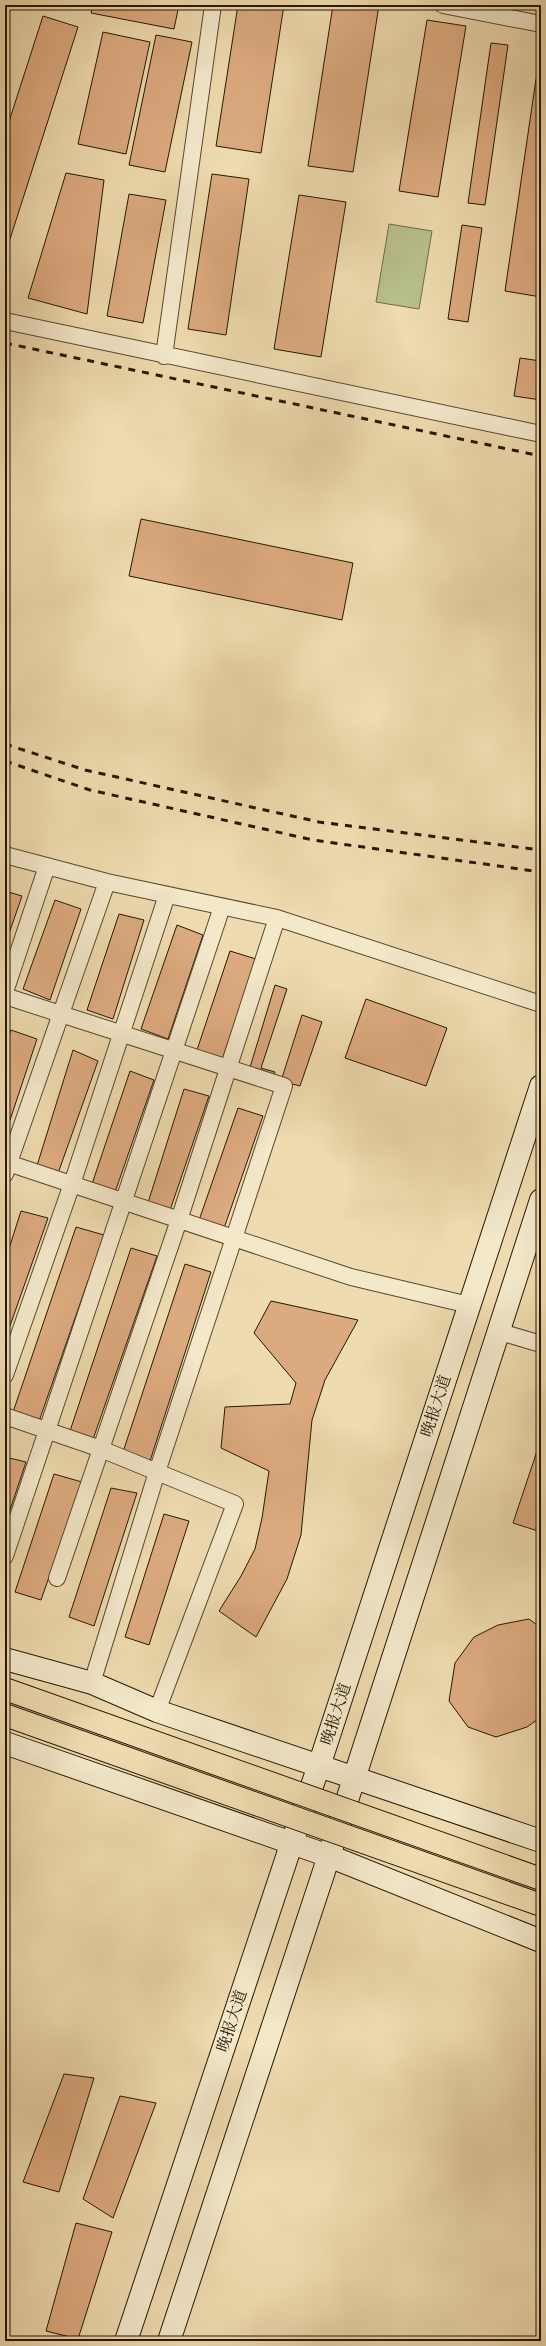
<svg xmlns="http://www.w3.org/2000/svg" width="546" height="2346" font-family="'Libre Bodoni','Noto Serif SC',serif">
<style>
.green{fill:#b8c08b;stroke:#6f6c48}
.building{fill:#dcaa7f;stroke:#261705}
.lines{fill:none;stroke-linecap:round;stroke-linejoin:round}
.street-casing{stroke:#584830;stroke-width:18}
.secondary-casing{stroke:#261705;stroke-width:24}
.street{stroke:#f4e8cb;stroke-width:16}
.secondary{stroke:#f4e8cb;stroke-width:22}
.rail{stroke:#261705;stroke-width:3;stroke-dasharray:7 7;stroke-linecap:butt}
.highway-bridge-casing{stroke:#261705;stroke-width:24;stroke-linecap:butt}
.highway-bridge{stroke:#eedbaf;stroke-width:22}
.labels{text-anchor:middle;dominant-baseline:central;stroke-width:3;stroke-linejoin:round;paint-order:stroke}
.street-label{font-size:16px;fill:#261705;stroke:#f4e8cb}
</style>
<rect width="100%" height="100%" fill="#eedbaf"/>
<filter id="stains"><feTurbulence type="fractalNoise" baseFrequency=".005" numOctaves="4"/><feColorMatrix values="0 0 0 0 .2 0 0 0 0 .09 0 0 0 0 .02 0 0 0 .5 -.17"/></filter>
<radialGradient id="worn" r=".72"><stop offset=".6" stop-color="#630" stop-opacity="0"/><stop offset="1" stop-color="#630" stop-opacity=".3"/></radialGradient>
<path class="green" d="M389,224L432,231L419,309L376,302Z"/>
<path class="building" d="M93,5H179L174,29L91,13Z
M238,5H284L261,153L216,146Z
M333,5H379L353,172L308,166Z
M43,16L78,27L10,239L5,238V134Z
M427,20L466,26L438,197L399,191Z
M103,32L150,42L126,154L78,144Z
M156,35L192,42L165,172L129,165Z
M491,43L508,45L485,205L468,203Z
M536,79H541V297L505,291Z
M66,173L104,180L87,314L28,298Z
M212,174L249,179L226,335L188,329Z
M129,194L166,200L143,323L107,316Z
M299,195L346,202L321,357L274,349Z
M462,225L482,228L468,322L448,319Z
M520,358L541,361V400L514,396Z
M141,519L353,563L342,620L129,576Z
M5,891L22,896L5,945Z
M55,900L81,909L50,1000L23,989Z
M119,914L144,920L113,1019L87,1010Z
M177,925L203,935L168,1039L141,1029Z
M230,951L256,959L222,1060L197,1050Z
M275,985L287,989L261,1068L275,1072L272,1082L248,1074Z
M366,999L447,1028L426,1086L345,1058Z
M302,1015L322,1022L300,1086L281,1081Z
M11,1030L37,1039L5,1135V1047Z
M73,1050L98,1061L56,1179L35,1172Z
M130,1071L154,1080L113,1198L90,1190Z
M184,1089L209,1096L168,1216L146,1209Z
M238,1108L263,1116L222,1234L197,1226Z
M21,1211L48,1218L5,1340V1261Z
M76,1227L104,1235L37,1427L11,1418Z
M131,1248L157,1256L91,1445L68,1437Z
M185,1264L211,1272L150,1461L123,1452Z
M271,1301L358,1320L325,1380L312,1420L301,1535L287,1579L256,1637L219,1611L241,1576L255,1549L262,1518L269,1471L221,1448L225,1407L290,1404L296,1383L254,1333Z
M541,1439V1532L513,1523Z
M5,1457L26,1462L5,1525Z
M54,1474L82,1482L41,1600L15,1592Z
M111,1488L137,1493L94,1626L69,1617Z
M164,1514L189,1521L149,1645L125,1637Z
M529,1619L541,1628V1717L527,1727L496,1737L468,1727L449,1701L455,1663L474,1637L498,1625Z
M64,2074L94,2078L59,2192L23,2182Z
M120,2096L156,2103L113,2218L83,2199Z
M76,2223L112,2232L78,2339L46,2331Z"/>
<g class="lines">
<g class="street-casing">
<path id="street" d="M443,5L541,24
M5,321L541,434
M164,356L213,5
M5,855L107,882L277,918L541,1004
M5,992L47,866
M5,996L284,1086L157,1472L92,1683
M5,1162L351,1277L469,1305
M5,1174L107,882
M497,1331L541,1344
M5,1375L72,1184L167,895
M5,1416L101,1449L235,1504L157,1711
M5,1556L222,907
M57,1578L179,1220L277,918"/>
</g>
<g class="secondary-casing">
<path id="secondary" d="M5,1659L92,1683L157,1711L541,1841
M5,1743L329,1856L541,1941
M126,2341L292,1842L319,1766L541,1086
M169,2341L329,1856L541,1200"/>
</g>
<use href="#street" class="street"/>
<use href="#secondary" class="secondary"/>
<path class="rail" d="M5,343L541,456
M5,744L85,770L319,822L541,850
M5,761L90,790L313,840L541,872"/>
<g class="highway-bridge-casing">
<path id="highway-bridge" d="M5,1689L541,1879
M5,1715L541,1905"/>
</g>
<use href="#highway-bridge" class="highway-bridge"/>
</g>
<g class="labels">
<g class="street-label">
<text transform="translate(436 1406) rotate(-72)">晚报大道</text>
<text transform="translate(336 1714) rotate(-72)">晚报大道</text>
<text transform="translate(232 2021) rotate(-72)">晚报大道</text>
</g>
</g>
<rect width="546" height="2346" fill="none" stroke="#eedbaf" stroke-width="20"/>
<rect x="6" y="6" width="534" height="2334" fill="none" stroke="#261705" stroke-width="2"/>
<rect x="10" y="10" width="526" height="2326" fill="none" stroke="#261705"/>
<rect width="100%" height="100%" filter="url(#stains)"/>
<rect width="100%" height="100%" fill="url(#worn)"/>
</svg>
